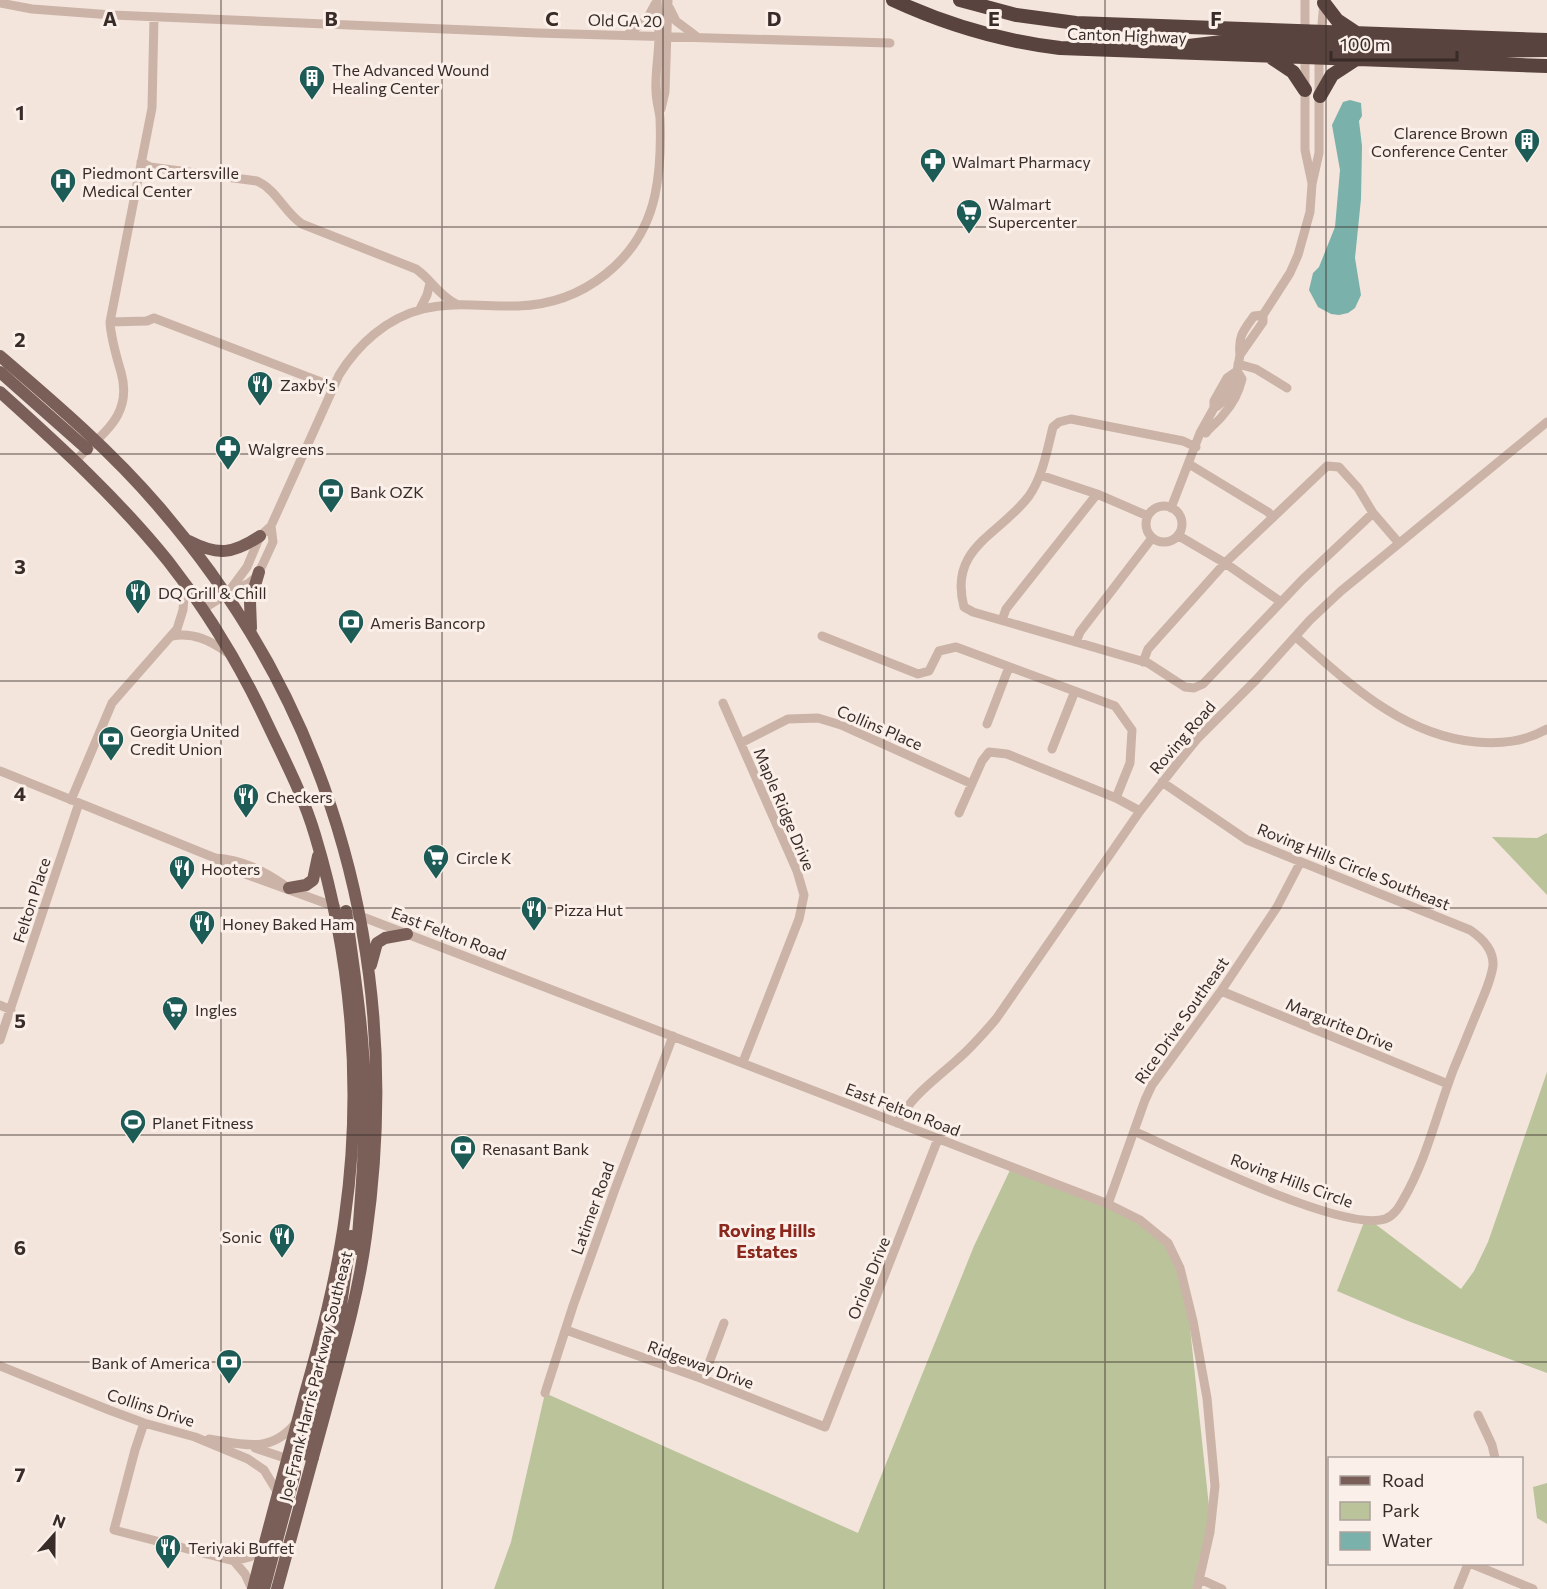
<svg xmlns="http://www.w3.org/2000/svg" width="1547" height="1589" font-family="Commissioner,sans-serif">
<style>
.green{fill:#bbc39b}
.water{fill:#7ab1ab}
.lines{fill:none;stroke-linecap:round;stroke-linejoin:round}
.minor{stroke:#ccb3a7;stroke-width:9}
.major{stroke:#7a5f59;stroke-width:12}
.highway{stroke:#59433f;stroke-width:14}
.grid{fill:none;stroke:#382b28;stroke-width:1.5;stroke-opacity:0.55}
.labels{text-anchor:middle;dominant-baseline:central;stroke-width:6;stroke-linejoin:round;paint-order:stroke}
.street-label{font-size:16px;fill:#382b28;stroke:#faf0e9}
.poi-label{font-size:16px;fill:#382b28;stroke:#faf0e9;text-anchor:start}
.neighbourhood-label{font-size:18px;font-weight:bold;fill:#8a281e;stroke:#faf0e9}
.grid-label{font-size:20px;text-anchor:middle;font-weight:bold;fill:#382b28;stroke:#faf0e9;stroke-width:6;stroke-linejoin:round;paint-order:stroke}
</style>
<rect width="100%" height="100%" fill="#f3e5dc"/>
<path class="green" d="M1547,833V895L1492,837L1537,838Z
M1547,1072V1373L1408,1321L1337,1291L1366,1217L1461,1289L1474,1271L1488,1242Z
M1011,1168L1108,1204L1160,1237L1175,1257L1187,1300L1210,1516L1196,1589H494L511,1542L545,1393L858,1533L974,1246Z
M1547,1483V1524L1537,1518L1533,1487Z"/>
<path class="water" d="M1350,100L1361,103L1362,116L1359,121L1362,146L1361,199L1355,258L1361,295L1355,308L1348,313L1339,315L1331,314L1318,307L1309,290L1313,273L1319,267L1335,227L1340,170L1332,125L1343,102Z"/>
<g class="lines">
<path class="minor" d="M0,3L32,9L112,15L537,33L890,43
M669,7L676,21L696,36
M627,35L647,19L655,4
M1305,37V0
M1305,53V150L1312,183
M661,109L665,92L668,0
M141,162L150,167L257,181C277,190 284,212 302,224L416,269C432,280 436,293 456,304
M420,309L427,295L430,283
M1263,315L1254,316C1243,331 1238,336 1240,355L1263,322V315L1290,273L1298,255L1310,212L1312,184L1319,153V58L1324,2
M110,322L147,321L154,318L334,387
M1238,364L1256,369L1287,388
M1214,408C1223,404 1235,386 1233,375
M1206,433C1211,426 1218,422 1223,415C1232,405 1239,392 1242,379L1237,371
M1196,447L1183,441L1071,419L1059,422L1053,427C1047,450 1043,476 1029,496C1000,535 948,547 964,607L973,612L1148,663L1185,687L1194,688L1203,684L1302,580L1373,513L1398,542
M76,460C104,432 133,415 121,372C116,355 111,339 110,322L152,108L154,17
M1189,464L1268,512L1273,517
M1040,475L1097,494
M1146 524a18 18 0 1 1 36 0a18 18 0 1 1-36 0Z
M1171,508L1200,433L1214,408V401L1227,378L1237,371L1240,355
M1179,536L1225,563L1281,602
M227,594L247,567L260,536L271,526L339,375C358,344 387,318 423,309C454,301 486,307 518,306C583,304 641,260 655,195C660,171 661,142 660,118C659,109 656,100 656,91C655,73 659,54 659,36C659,24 658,12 657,0
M203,609L227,594L249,583L255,578L262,566L273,542L271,526
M1002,620L1006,609L1097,494L1148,516
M172,636C194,632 211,641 228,653
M822,636L918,674L929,671L939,651L956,647L1115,706L1132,730L1130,763L1116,798
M1296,637C1349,683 1402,735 1476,742C1501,744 1524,742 1547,729
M1076,642L1080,632L1152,538
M1143,662L1148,649L1225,563L1327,466L1339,467L1358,488L1373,513
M723,703L797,871L804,895L799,919L743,1062
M987,724L1009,667
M741,743L788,719L818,718L841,725L972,784
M1052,749L1075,691
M0,771L215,858L229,868L336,907
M71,800L112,703L177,629L183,610L184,597L183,581
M959,813L982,761L989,752L1007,754L1116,798L1140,811
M215,858C240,859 263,870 284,885
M355,914L1108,1204L1140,1220L1168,1243L1180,1268L1193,1321L1207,1398L1215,1486L1210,1532L1197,1589
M1221,991L1448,1084
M0,1005L11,1010
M0,1040L79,803
M897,1123C912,1095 935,1080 958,1059C972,1047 984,1033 996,1019L1140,811L1176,765L1198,738L1256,680L1310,620L1341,591L1547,422
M1134,1131C1179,1152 1343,1233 1385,1219C1394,1216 1399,1207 1403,1200C1427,1159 1437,1112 1454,1068C1463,1047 1471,1026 1480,1005C1485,992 1491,980 1493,966C1494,950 1482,938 1470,930L1247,840L1162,782
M1108,1204L1145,1100L1152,1085L1221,991L1277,907L1300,863
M566,1330L703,1379L825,1427L938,1139
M0,1366L109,1410L144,1423L195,1437L248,1459L264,1470L278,1493
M703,1379L724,1323
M545,1393L573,1306L615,1189L673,1036
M1478,1415L1492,1445L1495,1458
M144,1423L135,1450L114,1530L234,1561L250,1557L264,1545
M209,1439C243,1444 270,1454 295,1424
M255,1448L288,1459
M234,1561L245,1574L252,1589
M1472,1564L1533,1589
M1200,1579L1222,1589
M1458,1589L1468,1564"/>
<path class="major" d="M0,356C56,404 111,451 159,507C337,713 404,968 366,1236C358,1297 340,1357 324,1417C308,1474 293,1532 277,1589
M0,372L87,449
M0,392C60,446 118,499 168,561C208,612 241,667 268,725C285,761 304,797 315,835C352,957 363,1089 345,1216C337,1277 321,1337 304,1397C287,1461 269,1525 253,1589
M189,541C218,556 233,554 260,536
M251,628L250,602L259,572
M289,888L306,885L313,880L318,856
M346,911C352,958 360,1004 363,1052C368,1118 362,1184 357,1249
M371,965L377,943L385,938L407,934
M313,1458L306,1454L305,1447L340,1312L351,1236
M264,1589L295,1473L294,1465L288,1459"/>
<path class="highway" d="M893,0C947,25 1001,41 1060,48L1547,66
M960,0L1016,15L1076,23L1547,40
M1324,3L1337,20L1355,32
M1172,48L1222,42L1465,51L1547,50
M1272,58L1293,72L1305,90
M1320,96L1332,75L1355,60"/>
</g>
<path class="grid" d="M221,0V1589M442,0V1589M663,0V1589M884,0V1589M1105,0V1589M1326,0V1589M0,227H1547M0,454H1547M0,681H1547M0,908H1547M0,1135H1547M0,1362H1547"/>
<defs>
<g id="building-pin" transform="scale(1.35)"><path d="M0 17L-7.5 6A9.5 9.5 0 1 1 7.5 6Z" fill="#1c5b56" stroke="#faf0e9"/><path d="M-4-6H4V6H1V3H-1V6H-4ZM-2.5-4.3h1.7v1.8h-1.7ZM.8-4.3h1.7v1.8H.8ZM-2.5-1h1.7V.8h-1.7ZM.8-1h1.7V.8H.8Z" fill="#fff"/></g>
<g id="pharmacy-pin" transform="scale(1.35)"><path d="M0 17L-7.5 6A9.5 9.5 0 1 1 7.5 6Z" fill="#1c5b56" stroke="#faf0e9"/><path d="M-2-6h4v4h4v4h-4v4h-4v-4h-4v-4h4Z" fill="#fff"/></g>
<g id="hospital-pin" transform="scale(1.35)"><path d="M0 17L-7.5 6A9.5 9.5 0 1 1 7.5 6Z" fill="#1c5b56" stroke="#faf0e9"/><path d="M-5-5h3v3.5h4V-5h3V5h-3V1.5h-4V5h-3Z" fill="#fff"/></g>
<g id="supermarket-pin" transform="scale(1.35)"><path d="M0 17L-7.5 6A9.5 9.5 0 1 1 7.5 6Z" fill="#1c5b56" stroke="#faf0e9"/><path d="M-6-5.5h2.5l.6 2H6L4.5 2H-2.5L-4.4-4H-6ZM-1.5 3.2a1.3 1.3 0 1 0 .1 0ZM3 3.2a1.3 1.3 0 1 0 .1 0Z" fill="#fff"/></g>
<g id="restaurant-pin" transform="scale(1.35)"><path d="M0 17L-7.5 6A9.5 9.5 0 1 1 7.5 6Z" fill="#1c5b56" stroke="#faf0e9"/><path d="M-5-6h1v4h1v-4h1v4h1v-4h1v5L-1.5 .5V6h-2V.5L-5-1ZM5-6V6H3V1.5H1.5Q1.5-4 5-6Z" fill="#fff"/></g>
<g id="bank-pin" transform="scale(1.35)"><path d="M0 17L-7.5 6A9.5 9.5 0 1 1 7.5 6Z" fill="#1c5b56" stroke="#faf0e9"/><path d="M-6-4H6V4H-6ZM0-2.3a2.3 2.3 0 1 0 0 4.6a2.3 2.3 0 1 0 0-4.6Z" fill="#fff"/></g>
<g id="stadium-pin" transform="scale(1.35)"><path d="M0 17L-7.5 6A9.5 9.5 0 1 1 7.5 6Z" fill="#1c5b56" stroke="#faf0e9"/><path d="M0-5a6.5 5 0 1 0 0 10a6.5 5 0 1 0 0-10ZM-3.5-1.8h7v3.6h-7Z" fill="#fff"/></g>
</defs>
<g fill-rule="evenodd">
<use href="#building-pin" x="312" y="78"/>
<use href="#building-pin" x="1527" y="141"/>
<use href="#pharmacy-pin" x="933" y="161"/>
<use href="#hospital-pin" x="63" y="181"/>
<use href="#supermarket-pin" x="969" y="212"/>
<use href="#restaurant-pin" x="260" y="384"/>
<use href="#pharmacy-pin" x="228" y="448"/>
<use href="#bank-pin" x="331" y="491"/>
<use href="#restaurant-pin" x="138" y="592"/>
<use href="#bank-pin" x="351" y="622"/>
<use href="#bank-pin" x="111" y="739"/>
<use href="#restaurant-pin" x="246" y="796"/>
<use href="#supermarket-pin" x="436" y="857"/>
<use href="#restaurant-pin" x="182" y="868"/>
<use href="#restaurant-pin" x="534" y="909"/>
<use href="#restaurant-pin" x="202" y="923"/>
<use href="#supermarket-pin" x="175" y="1009"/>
<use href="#stadium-pin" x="133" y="1122"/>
<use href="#bank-pin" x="463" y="1148"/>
<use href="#restaurant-pin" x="282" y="1236"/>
<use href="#bank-pin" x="229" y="1362"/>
<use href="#restaurant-pin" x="168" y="1547"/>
</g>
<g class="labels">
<g class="street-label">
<text transform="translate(625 20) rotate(1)">Old GA 20</text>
<text transform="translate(1127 35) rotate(2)">Canton Highway</text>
<text transform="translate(880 727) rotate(23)">Collins Place</text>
<text transform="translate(1182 737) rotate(-49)">Roving Road</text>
<text transform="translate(785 809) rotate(67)">Maple Ridge Drive</text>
<text transform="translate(1354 866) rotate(22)">Roving Hills Circle Southeast</text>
<text transform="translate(31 900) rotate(-72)">Felton Place</text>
<text transform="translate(449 933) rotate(21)">East Felton Road</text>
<text transform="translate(1181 1020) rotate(-55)">Rice Drive Southeast</text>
<text transform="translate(1340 1024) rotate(22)">Margurite Drive</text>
<text transform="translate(903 1109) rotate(21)">East Felton Road</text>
<text transform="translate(1292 1180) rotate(20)">Roving Hills Circle</text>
<text transform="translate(592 1208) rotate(-70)">Latimer Road</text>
<text transform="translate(868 1278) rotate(-68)">Oriole Drive</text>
<text transform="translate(701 1364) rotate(20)">Ridgeway Drive</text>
<text transform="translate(315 1376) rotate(-76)">Joe Frank Harris Parkway Southeast</text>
<text transform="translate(151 1407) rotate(18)">Collins Drive</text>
</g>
<g class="poi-label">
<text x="332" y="69">The Advanced Wound<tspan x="332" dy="18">Healing Center</tspan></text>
<text x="1508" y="132" text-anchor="end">Clarence Brown<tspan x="1508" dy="18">Conference Center</tspan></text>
<text x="952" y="161">Walmart Pharmacy</text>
<text x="82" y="172">Piedmont Cartersville<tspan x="82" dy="18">Medical Center</tspan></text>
<text x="988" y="203">Walmart<tspan x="988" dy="18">Supercenter</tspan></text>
<text x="280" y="384">Zaxby's</text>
<text x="248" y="448">Walgreens</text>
<text x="350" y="491">Bank OZK</text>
<text x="158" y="592">DQ Grill &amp; Chill</text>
<text x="370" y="622">Ameris Bancorp</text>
<text x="130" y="730">Georgia United<tspan x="130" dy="18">Credit Union</tspan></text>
<text x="266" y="796">Checkers</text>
<text x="456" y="857">Circle K</text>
<text x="201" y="868">Hooters</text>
<text x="554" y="909">Pizza Hut</text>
<text x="222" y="923">Honey Baked Ham</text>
<text x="195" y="1009">Ingles</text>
<text x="152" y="1122">Planet Fitness</text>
<text x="482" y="1148">Renasant Bank</text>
<text x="262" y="1236" text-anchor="end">Sonic</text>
<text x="210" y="1362" text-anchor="end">Bank of America</text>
<text x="188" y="1547">Teriyaki Buffet</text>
</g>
<g class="neighbourhood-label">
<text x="767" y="1230">Roving Hills<tspan x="767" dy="21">Estates</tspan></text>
</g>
</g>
<g class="grid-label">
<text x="110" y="26">A</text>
<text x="331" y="26">B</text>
<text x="552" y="26">C</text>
<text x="774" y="26">D</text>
<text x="994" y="26">E</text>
<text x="1216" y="26">F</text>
<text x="20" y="120">1</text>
<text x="20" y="347">2</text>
<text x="20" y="574">3</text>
<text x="20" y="801">4</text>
<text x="20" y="1028">5</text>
<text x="20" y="1255">6</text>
<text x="20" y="1482">7</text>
</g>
<rect x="1328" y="1457" width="195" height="108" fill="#faf0e9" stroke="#aca19c" stroke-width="1.5"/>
<rect x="1340" y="1476" width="30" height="9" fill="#7a5f59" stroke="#aca19c" stroke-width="1.5"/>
<text x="1382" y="1487" font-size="18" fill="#382b28">Road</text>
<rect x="1340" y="1502" width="30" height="18" fill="#bbc39b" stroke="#aca19c" stroke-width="1.5"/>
<text x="1382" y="1517" font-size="18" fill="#382b28">Park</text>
<rect x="1340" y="1532" width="30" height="18" fill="#7ab1ab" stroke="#aca19c" stroke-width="1.5"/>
<text x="1382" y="1547" font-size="18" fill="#382b28">Water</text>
<g transform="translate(54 1535) rotate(21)" stroke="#faf0e9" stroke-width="4.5" paint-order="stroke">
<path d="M0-4.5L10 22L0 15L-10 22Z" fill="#382b28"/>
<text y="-9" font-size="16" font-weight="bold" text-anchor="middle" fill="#382b28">N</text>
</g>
<path d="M1331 51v9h126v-9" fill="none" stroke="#382b28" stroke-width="3"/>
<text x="1340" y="51" font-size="18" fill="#382b28" stroke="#faf0e9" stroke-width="4.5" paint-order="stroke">100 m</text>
</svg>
